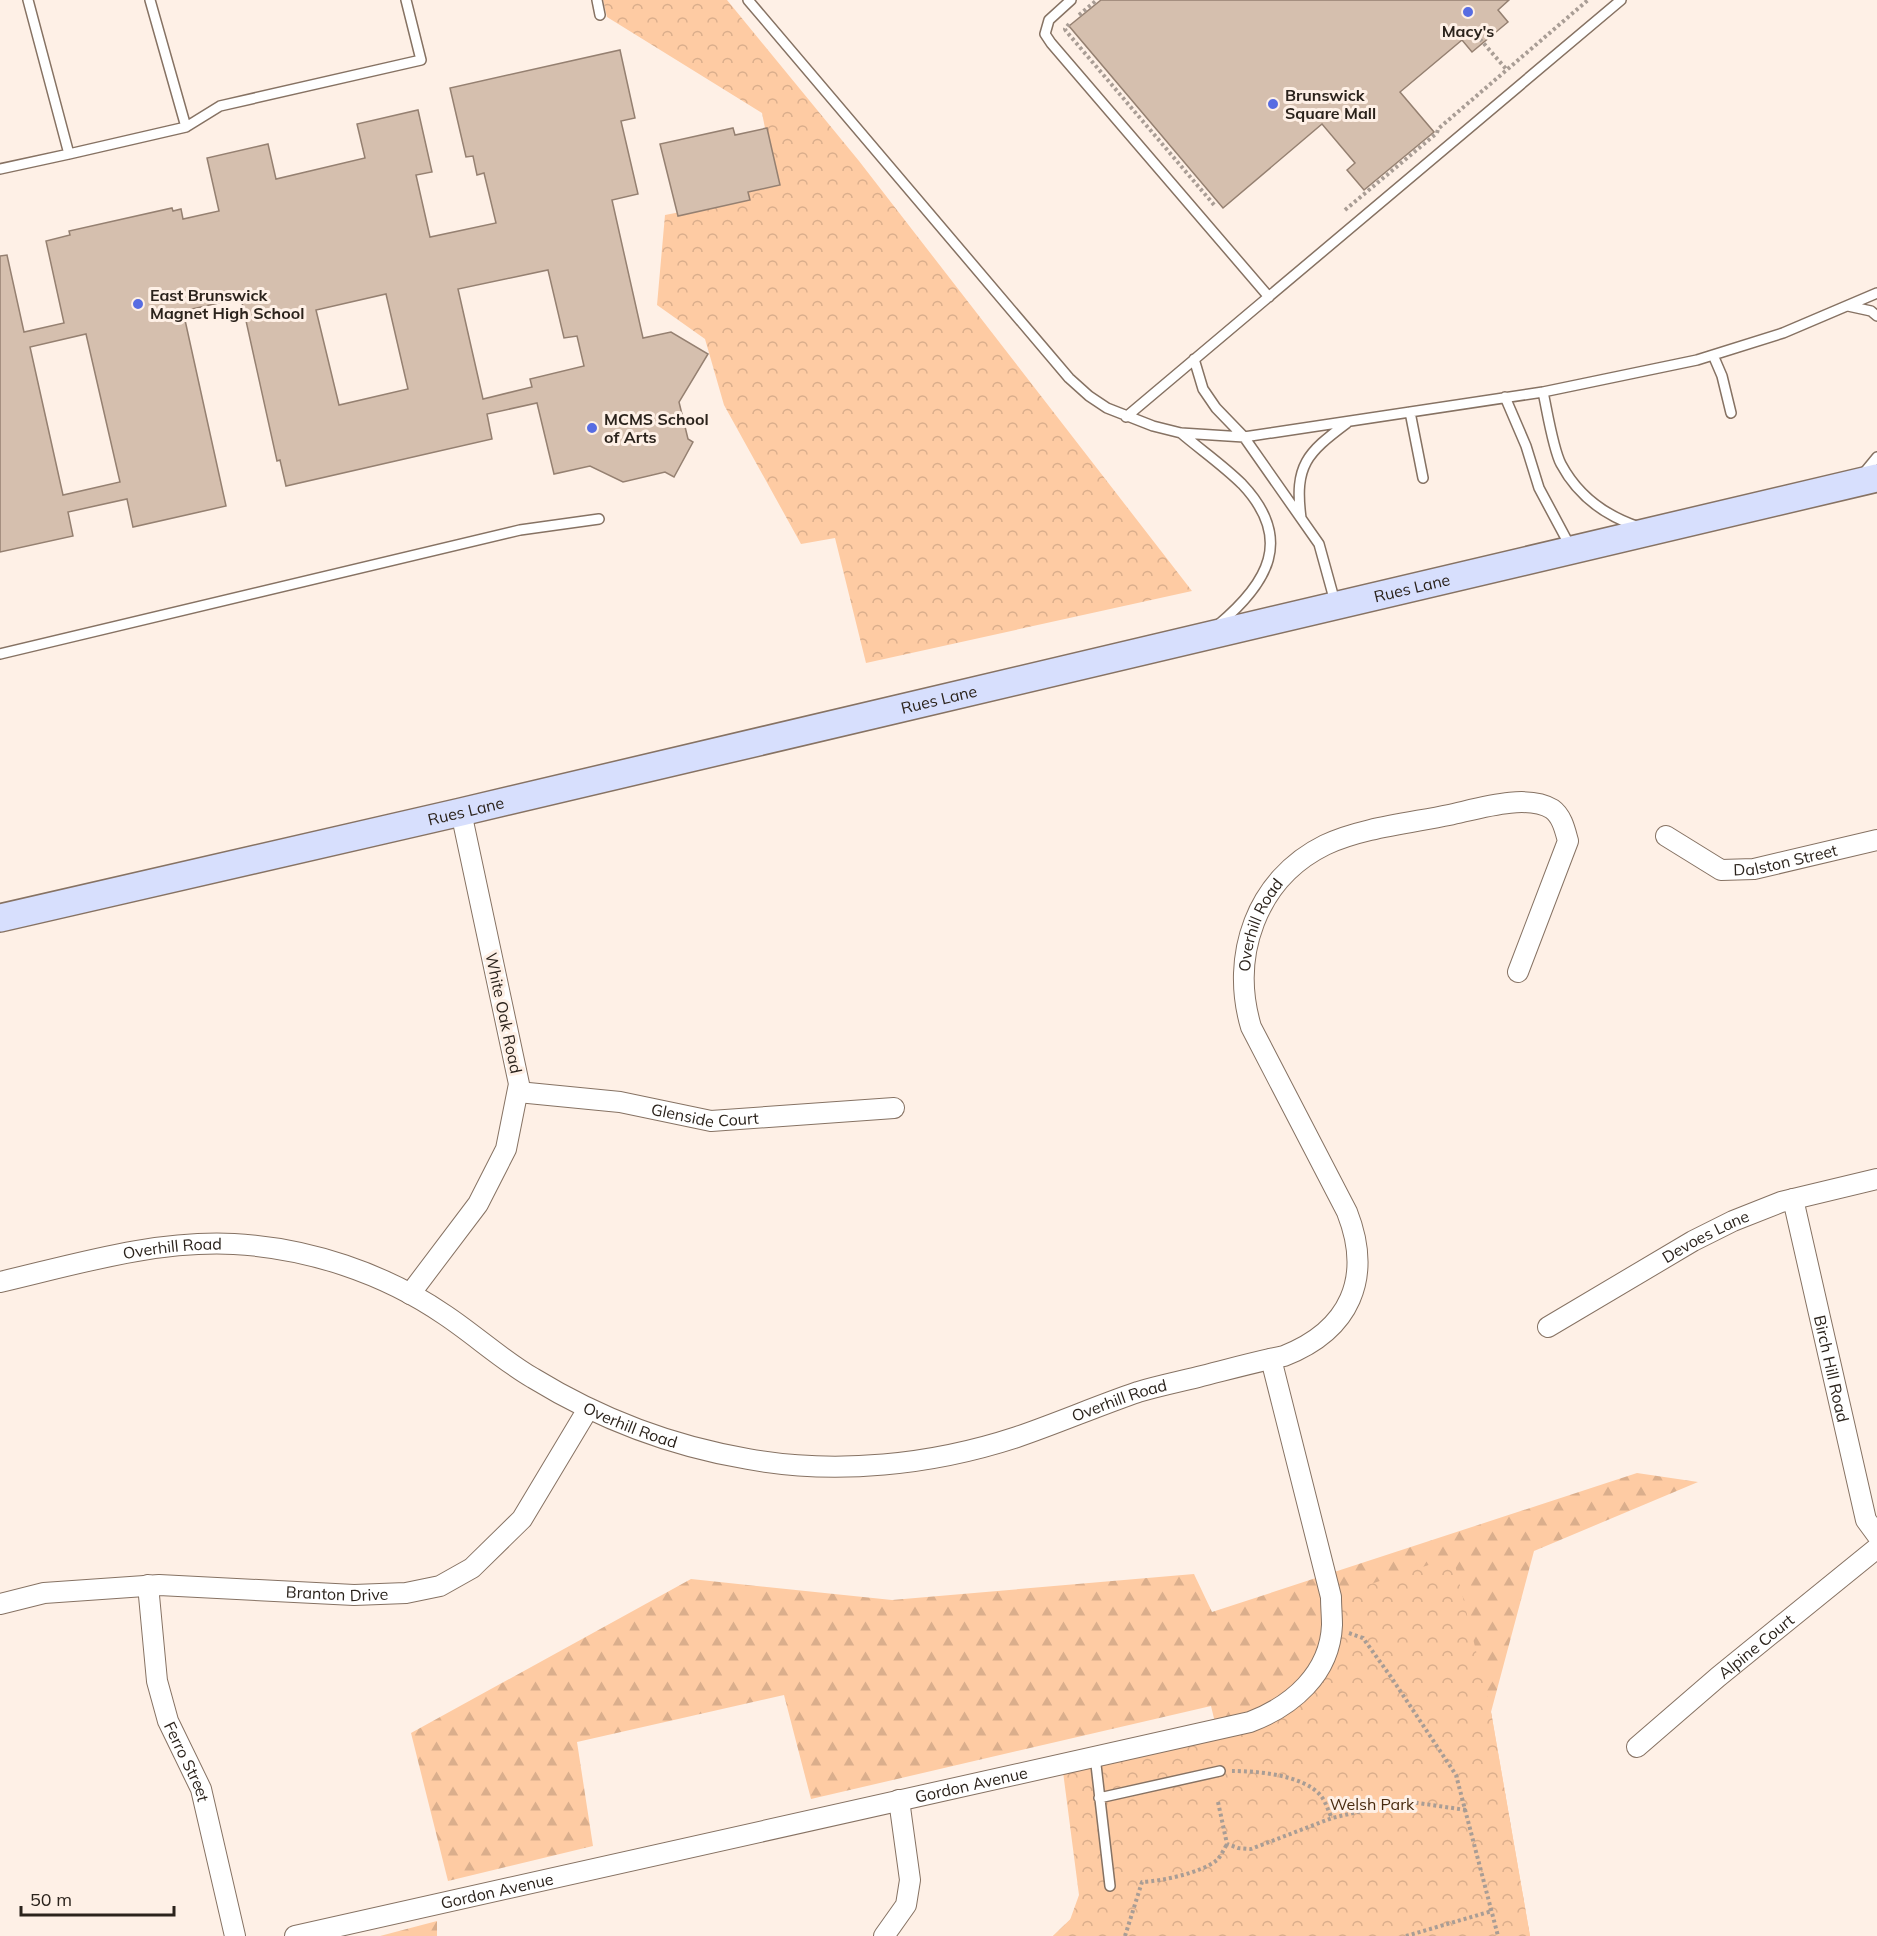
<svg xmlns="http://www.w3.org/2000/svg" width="1877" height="1936" font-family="Mulish,sans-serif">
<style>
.forest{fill:url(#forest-firs)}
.park{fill:url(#park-crowns)}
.building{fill:#d5bfae;stroke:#958071;stroke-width:1.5;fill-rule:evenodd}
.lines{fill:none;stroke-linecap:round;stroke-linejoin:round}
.lane-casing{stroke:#867263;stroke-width:12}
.street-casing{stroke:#867263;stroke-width:22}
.secondary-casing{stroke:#867263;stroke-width:30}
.path{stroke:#a99d95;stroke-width:4;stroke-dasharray:3 3;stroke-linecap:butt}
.lane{stroke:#fff;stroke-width:9}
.street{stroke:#fff;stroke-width:20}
.secondary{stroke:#d7dffd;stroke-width:27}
.poi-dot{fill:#576ce2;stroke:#fef0e6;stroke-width:2}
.labels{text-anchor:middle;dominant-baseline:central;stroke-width:6;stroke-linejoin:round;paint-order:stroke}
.poi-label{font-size:16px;font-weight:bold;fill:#2b231c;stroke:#fef0e6;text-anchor:start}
.street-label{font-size:16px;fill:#2b231c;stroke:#fef0e6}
.park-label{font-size:16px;fill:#47290d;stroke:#fef0e6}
</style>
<defs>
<pattern id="forest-firs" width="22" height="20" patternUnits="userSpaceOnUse" patternTransform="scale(1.5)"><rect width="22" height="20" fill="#fecba3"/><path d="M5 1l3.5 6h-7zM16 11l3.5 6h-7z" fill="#daae8c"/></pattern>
<pattern id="park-crowns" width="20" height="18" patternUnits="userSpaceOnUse" patternTransform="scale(1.5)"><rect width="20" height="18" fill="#fecba3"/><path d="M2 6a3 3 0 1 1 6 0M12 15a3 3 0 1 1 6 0" fill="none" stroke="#daae8c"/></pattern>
</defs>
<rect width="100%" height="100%" fill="#fef0e6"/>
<path class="forest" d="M1637,1473L1698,1482L1534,1551L1491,1712L1530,1936H1053L1226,1768L1211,1706L811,1799L784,1695L577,1742L593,1846L448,1881L411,1733L691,1579L892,1600L1194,1574L1212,1612Z
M437,1921V1936H380Z"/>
<path class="park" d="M603,0H727L859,161L1192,591L866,663L835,538L801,544L724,405L705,339L657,305L665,215L748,199L747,191L776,183L762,113L607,17Z
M1453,1557L1491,1712L1530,1936H1053L1070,1920L1079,1895L1062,1764L1250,1722L1320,1666L1331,1597Z"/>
<path class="building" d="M1101,0H1509L1498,10L1508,22L1472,52L1462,40L1400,92L1434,132L1364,190L1347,170L1355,163L1322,124L1223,208L1069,26Z
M620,50L635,118L621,121L638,194L612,200L643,338L671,332L708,354L679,402L688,439L693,442L674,477L665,472L623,482L590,466L554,474L537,403L487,414L492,439L286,486L280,460L277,461L241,298L183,311L226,506L133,527L127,499L68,512L73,536L0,552V256L7,255L24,332L64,323L46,241L70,235L69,231L172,208L173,211L181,209L183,219L219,211L207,158L268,144L276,179L365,158L357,124L418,110L432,172L416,175L430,237L496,223L484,173L477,175L473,156L466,157L450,88ZM548,270L564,338L577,336L584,366L530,379L532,387L483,399L458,289ZM386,294L408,389L339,405L316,310ZM86,334L120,482L63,495L30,347Z
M733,128L735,135L767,128L780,185L748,192L750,200L678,216L660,144Z"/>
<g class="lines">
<g class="lane-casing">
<path id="lane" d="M28,0L69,154L186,127L150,0
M597,0L600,15
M748,0L1069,378L1089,396L1107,408L1153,426L1181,433L1244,437L1543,392L1697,360L1783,333L1877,293
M1071,0L1049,20L1045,34L1051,43L1269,297
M186,127L220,106L421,60L406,0
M0,169L69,154
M1848,306L1871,311L1877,316
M1713,355L1722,376L1731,413
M1194,359L1203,389L1216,408L1244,437L1319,544L1335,602
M1543,392C1547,410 1553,449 1561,464C1578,496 1606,516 1639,527
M1505,397L1526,446L1539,488L1570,546
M1410,412L1423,478
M1126,417L1621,0
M1181,433C1201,450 1224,466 1242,484C1294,539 1268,583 1218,625
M1863,474L1877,457
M1301,518C1294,465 1307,453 1347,423
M0,654L520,530L599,519
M1095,1756L1110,1886
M1099,1798L1220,1771"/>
</g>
<g class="street-casing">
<g id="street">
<path id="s1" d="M1666,836L1721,870L1754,869L1877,840"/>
<path id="s2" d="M518,1092L620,1102L711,1121L894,1108"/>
<path id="s3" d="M1793,1199L1866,1520L1877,1535"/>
<path id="s4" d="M0,1282C77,1264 155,1240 234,1244C308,1248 384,1273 445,1315C475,1335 502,1360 533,1378C600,1419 671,1446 748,1459C836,1475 932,1465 1017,1437C1058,1423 1097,1406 1138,1392C1158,1386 1178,1382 1198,1377C1226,1370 1255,1362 1284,1356C1350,1330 1373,1278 1347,1212L1251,1027C1230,956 1256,879 1325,845C1361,828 1410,823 1449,815C1477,809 1526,793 1552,809C1562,816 1565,830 1568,841L1518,972"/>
<path d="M410,1294L478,1204L506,1149L519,1084L461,812"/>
<path id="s5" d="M1548,1327L1693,1241L1733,1221L1781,1202L1877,1179"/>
<path id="s6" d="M148,1585L157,1681L168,1721L201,1789L235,1936"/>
<path id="s7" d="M0,1604L44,1593L159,1585L354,1595L406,1593L440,1586L472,1568L522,1519L588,1409"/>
<path id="s8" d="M1637,1747L1718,1677L1877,1548"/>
<path id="s9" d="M295,1936L1250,1722C1292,1706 1330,1674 1332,1625C1332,1616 1331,1607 1331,1597L1271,1359"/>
<path d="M884,1936L906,1905L910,1880L899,1800"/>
</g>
</g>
<g class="secondary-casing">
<g id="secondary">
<path id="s10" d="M0,918L461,812L1877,478"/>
</g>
</g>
<path class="path" d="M1079,15L1097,0
M1069,24L1065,29L1066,31L1215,206
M1472,30L1507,70
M1345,210L1437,133L1438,129L1588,0
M1349,1633L1363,1638L1391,1677L1456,1775L1498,1936
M1232,1771C1258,1771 1304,1775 1321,1796C1326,1802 1328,1811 1332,1818
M1218,1802L1227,1844L1238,1848L1251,1849L1332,1818L1404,1801L1466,1810
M1125,1936L1142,1882C1162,1881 1201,1873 1217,1860C1221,1856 1224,1849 1227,1844
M1406,1936L1492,1911"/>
<use href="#lane" class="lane"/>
<use href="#street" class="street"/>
<use href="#secondary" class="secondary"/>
</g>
<g class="poi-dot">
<circle cx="1468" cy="12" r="6"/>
<circle cx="1273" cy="104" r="6"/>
<circle cx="138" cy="304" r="6"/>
<circle cx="592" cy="428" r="6"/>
</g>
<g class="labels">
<g class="poi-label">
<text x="1468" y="31" text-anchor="middle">Macy's</text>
<text x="1285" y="95">Brunswick<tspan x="1285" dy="18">Square Mall</tspan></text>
<text x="150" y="295">East Brunswick<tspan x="150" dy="18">Magnet High School</tspan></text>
<text x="604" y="419">MCMS School<tspan x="604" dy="18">of Arts</tspan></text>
</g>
<g class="street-label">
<text stroke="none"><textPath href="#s10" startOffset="1450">Rues Lane</textPath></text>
<text stroke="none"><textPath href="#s10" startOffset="964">Rues Lane</textPath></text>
<text stroke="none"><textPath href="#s10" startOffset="478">Rues Lane</textPath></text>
<text stroke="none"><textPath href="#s1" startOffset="130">Dalston Street</textPath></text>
<text stroke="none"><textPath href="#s4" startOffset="1848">Overhill Road</textPath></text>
<text transform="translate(504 1013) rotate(78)">White Oak Road</text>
<text stroke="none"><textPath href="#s2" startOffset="189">Glenside Court</textPath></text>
<text stroke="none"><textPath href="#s5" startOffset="182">Devoes Lane</textPath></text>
<text stroke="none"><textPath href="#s4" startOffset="176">Overhill Road</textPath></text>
<text stroke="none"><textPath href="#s3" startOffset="174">Birch Hill Road</textPath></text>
<text stroke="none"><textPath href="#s4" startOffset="1184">Overhill Road</textPath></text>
<text stroke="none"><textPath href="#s4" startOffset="680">Overhill Road</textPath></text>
<text stroke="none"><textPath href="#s7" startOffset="339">Branton Drive</textPath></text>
<text stroke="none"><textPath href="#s8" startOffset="156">Alpine Court</textPath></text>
<text stroke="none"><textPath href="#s6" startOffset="183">Ferro Street</textPath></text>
<text stroke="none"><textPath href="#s9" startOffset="693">Gordon Avenue</textPath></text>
<text stroke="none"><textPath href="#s9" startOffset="207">Gordon Avenue</textPath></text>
</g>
<g class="park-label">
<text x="1372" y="1804">Welsh Park</text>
</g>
</g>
<path d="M21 1906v9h153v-9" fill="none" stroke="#2b231c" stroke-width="3"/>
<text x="30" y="1906" font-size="18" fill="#2b231c" stroke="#fef0e6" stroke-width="4.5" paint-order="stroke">50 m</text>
</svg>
